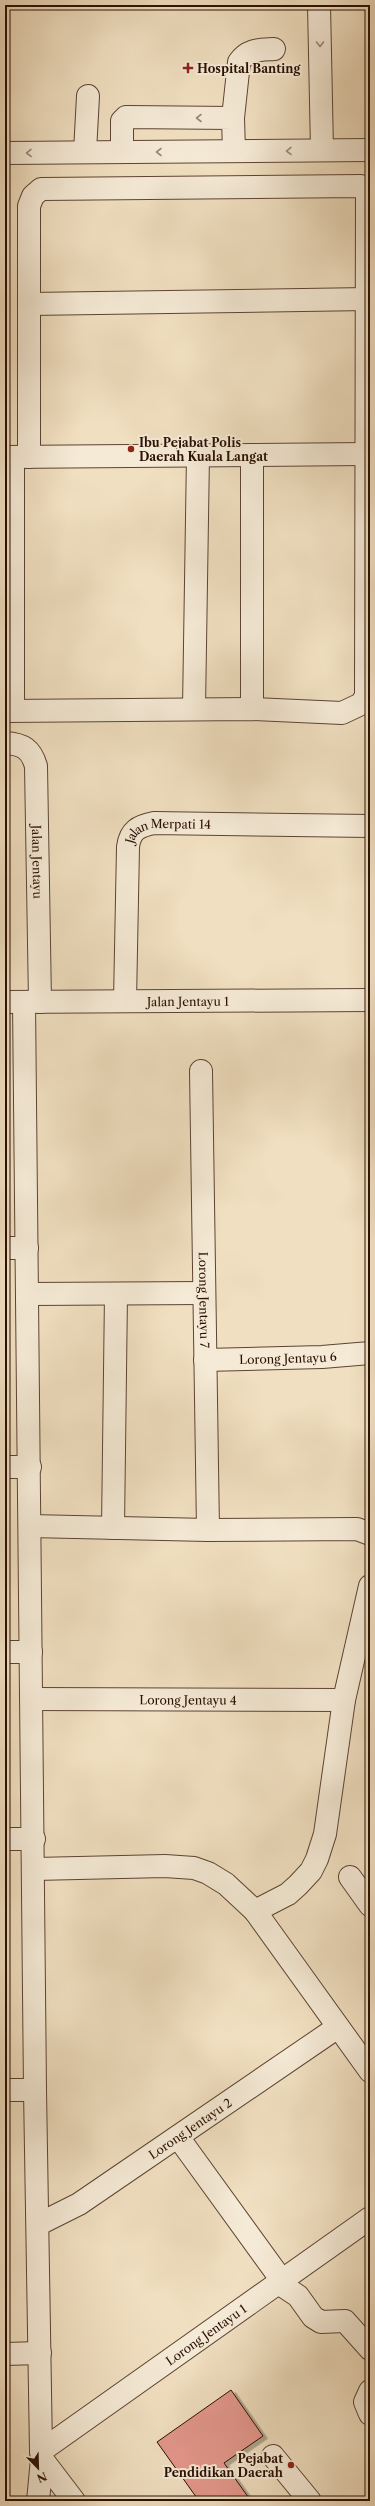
<svg xmlns="http://www.w3.org/2000/svg" width="375" height="2506" font-family="'Libre Caslon Text',serif">
<style>
.building{fill:#e3978b;stroke:#2a1004;filter:url(#shadow)}
.lines{fill:none;stroke-linecap:round;stroke-linejoin:round}
.minor-casing{stroke:#5c4433;stroke-width:24}
.minor{stroke:#f5ead6;stroke-width:22}
.oneway{stroke:#9a8878}
.poi-dot{fill:#8f2418;stroke:#f5ead6;stroke-width:1.5}
.labels{text-anchor:middle;dominant-baseline:central;stroke-width:4;stroke-linejoin:round;paint-order:stroke}
.poi-label{font-size:12px;font-weight:bold;fill:#2a1004;stroke:#f5ead6;text-anchor:start}
.street-label{font-size:12px;fill:#2a1004;stroke:#f5ead6}
</style>
<defs>
<filter id="shadow"><feDropShadow dx="4.5" dy="2.5" stdDeviation="0" flood-color="#0004"/></filter>
</defs>
<rect width="100%" height="100%" fill="#f0dfc0"/>
<filter id="stains"><feTurbulence type="fractalNoise" baseFrequency=".005" numOctaves="4"/><feColorMatrix values="0 0 0 0 .2 0 0 0 0 .09 0 0 0 0 .02 0 0 0 .5 -.17"/></filter>
<radialGradient id="worn" r=".72"><stop offset=".6" stop-color="#630" stop-opacity="0"/><stop offset="1" stop-color="#630" stop-opacity=".3"/></radialGradient>
<path class="building" d="M231,2390L263,2436L224,2463L251,2501H199L157,2442Z"/>
<g class="lines">
<g class="minor-casing">
<g id="minor">
<path d="M319,5L322,150"/>
<path d="M233,118L239,62C248,49 259,50 274,49"/>
<path d="M85,152L88,96"/>
<path d="M122,152V121L126,117L233,118L234,151"/>
<path d="M5,153L370,150"/>
<path d="M29,304L368,299"/>
<path d="M5,457L367,454"/>
<path d="M194,709L198,455"/>
<path d="M252,709V455"/>
<path d="M13,710V457"/>
<path d="M5,711L252,709L342,713L361,704L366,696L367,190L361,186L41,189L33,196L29,206V457"/>
<path id="s1" d="M5,743C23,744 31,749 36,766L40,1002"/>
<path id="s2" d="M125,1001L128,847C130,830 139,826 154,823L370,826"/>
<path id="s3" d="M5,1002L370,1000"/>
<path d="M24,1002L35,2090L41,2451L42,2459L74,2501"/>
<path id="s4" d="M201,1071L208,1530"/>
<path d="M5,1248H27"/>
<path d="M28,1294L204,1293"/>
<path id="s5" d="M205,1360L322,1357L370,1353"/>
<path d="M5,1467H30"/>
<path d="M30,1526L208,1530L357,1529L370,1534"/>
<path d="M113,1528L116,1294"/>
<path d="M5,1652H31"/>
<path id="s6" d="M32,1699L344,1700"/>
<path d="M5,1839H34"/>
<path d="M35,1869L165,1866L194,1868L208,1873L226,1884L255,1911L370,2071"/>
<path d="M350,1877L370,1905"/>
<path d="M255,1911L288,1894L298,1885L311,1871L317,1859L325,1834L344,1700L370,1586"/>
<path d="M5,2090H35"/>
<path d="M178,2137L283,2282"/>
<path id="s7" d="M39,2224L79,2204L338,2027"/>
<path d="M280,2284L298,2296L313,2317L321,2322L345,2321L370,2349"/>
<path d="M5,2354L40,2353"/>
<path d="M370,2391L365,2402L370,2414"/>
<path id="s8" d="M41,2451L370,2218"/>
<path d="M273,2456L310,2501"/>
<path d="M38,2501L42,2459"/>
</g>
</g>
<use href="#minor" class="minor"/>
</g>
<defs><path id="oneway-chevron" d="M-2-3.5L2.5 0L-2 3.5" fill="none" stroke-width="1.6" stroke-linecap="round" stroke-linejoin="round"/></defs>
<g class="oneway">
<use href="#oneway-chevron" transform="translate(320 44) rotate(89)"/>
<use href="#oneway-chevron" transform="translate(199 118) rotate(-180)"/>
<use href="#oneway-chevron" transform="translate(289 151) rotate(179)"/>
<use href="#oneway-chevron" transform="translate(159 152) rotate(180)"/>
<use href="#oneway-chevron" transform="translate(29 153) rotate(179)"/>
</g>
<g class="poi-dot">
<path d="M186 62h4v4h4v4h-4v4h-4v-4h-4v-4h4z"/>
<circle cx="131" cy="449" r="4"/>
<circle cx="291" cy="2465" r="4"/>
</g>
<g class="labels">
<g class="poi-label">
<text x="197" y="68">Hospital Banting</text>
<text x="139" y="442">Ibu Pejabat Polis<tspan x="139" dy="14">Daerah Kuala Langat</tspan></text>
<text x="283" y="2458" text-anchor="end">Pejabat<tspan x="283" dy="14">Pendidikan Daerah</tspan></text>
</g>
<g class="street-label">
<text stroke="none"><textPath href="#s2" startOffset="204">Jalan Merpati 14</textPath></text>
<text stroke="none"><textPath href="#s1" startOffset="138">Jalan Jentayu</textPath></text>
<text stroke="none"><textPath href="#s3" startOffset="183">Jalan Jentayu 1</textPath></text>
<text stroke="none"><textPath href="#s4" startOffset="229">Lorong Jentayu 7</textPath></text>
<text stroke="none"><textPath href="#s5" startOffset="83">Lorong Jentayu 6</textPath></text>
<text stroke="none"><textPath href="#s6" startOffset="156">Lorong Jentayu 4</textPath></text>
<text stroke="none"><textPath href="#s7" startOffset="179">Lorong Jentayu 2</textPath></text>
<text stroke="none"><textPath href="#s8" startOffset="202">Lorong Jentayu 1</textPath></text>
</g>
</g>
<rect width="375" height="2506" fill="none" stroke="#f0dfc0" stroke-width="20"/>
<rect x="6" y="6" width="363" height="2494" fill="none" stroke="#2a1004" stroke-width="2"/>
<rect x="10" y="10" width="355" height="2486" fill="none" stroke="#2a1004"/>
<g transform="translate(38 2468) rotate(157)" stroke="#f5ead6" stroke-width="3" paint-order="stroke">
<path d="M0-3L7 15L0 10L-7 15Z" fill="#2a1004"/>
<text y="-6" font-size="11" font-weight="bold" text-anchor="middle" fill="#2a1004">N</text>
</g>
<rect width="100%" height="100%" filter="url(#stains)"/>
<rect width="100%" height="100%" fill="url(#worn)"/>
</svg>
